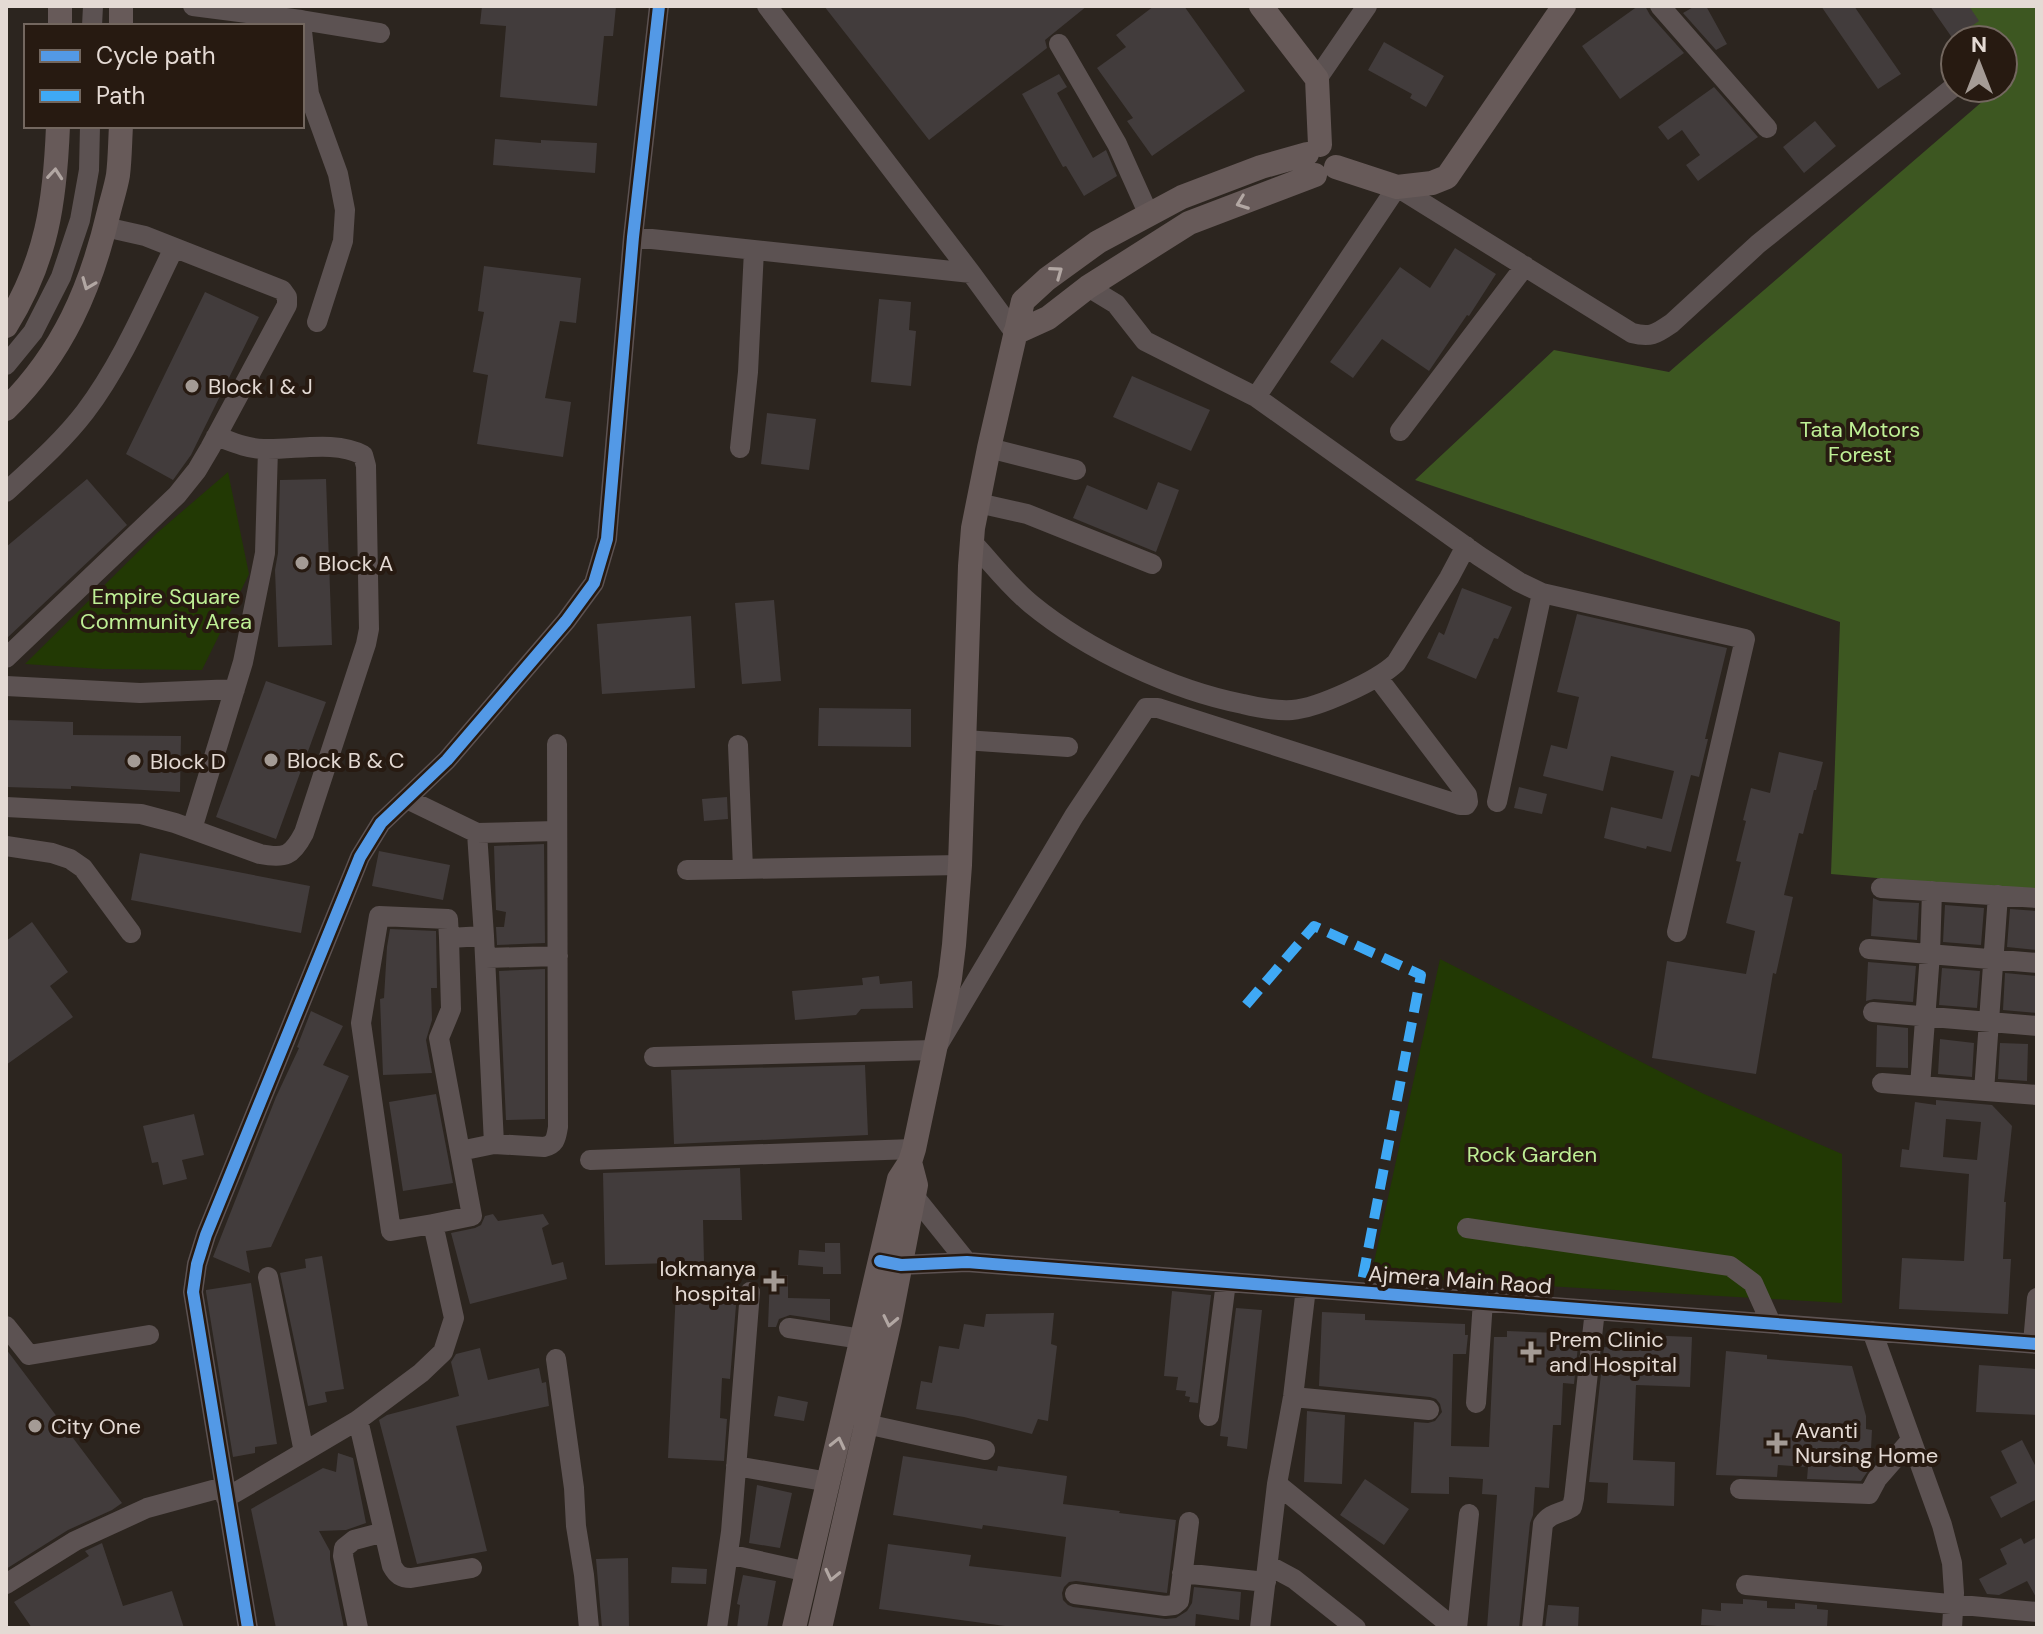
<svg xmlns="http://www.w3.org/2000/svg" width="2043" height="1634" font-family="'DM Sans',sans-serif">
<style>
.green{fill:#223904}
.forest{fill:#3d5721}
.building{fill:#423c3c;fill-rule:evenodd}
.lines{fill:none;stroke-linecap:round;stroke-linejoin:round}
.minor{stroke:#5c5252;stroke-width:20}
.major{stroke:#675a59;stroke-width:24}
.quiet{stroke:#3fa9f5;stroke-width:10;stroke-dasharray:20 10;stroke-linecap:butt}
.cycleway-casing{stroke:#271a11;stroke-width:17}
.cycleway{stroke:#5399e6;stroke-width:12}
.oneway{stroke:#b2a7a3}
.poi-dot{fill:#a49b95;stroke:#271a11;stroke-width:3}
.labels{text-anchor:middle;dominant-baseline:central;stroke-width:8;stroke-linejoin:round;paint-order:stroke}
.poi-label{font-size:22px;fill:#e4dad4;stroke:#271a11;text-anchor:start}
.park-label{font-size:22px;fill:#beef95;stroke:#271a11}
.street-label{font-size:22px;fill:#e4dad4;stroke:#271a11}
</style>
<rect width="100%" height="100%" fill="#2c251f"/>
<path class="green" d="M228,472L249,574L202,670L102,669L25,664L157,533Z
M1440,959L1704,1094L1842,1154V1303L1371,1276Z"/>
<path class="forest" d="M1958,6H2037V892L1831,874L1840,622L1415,480L1554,350L1669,372L1998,88H2003L2005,82L2003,78V40H1979Z"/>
<path class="building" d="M482,6H616L613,36H604L597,106L500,97L506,26L480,24Z
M824,6H1087L1045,40L1047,48L929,140Z
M1154,6H1184L1245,91L1152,156L1127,121L1133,118L1097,68L1126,47L1116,35Z
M1638,6H1645L1650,15L1684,53L1620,99L1582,46Z
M1695,6H1706L1727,44L1716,50L1683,13Z
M1821,6H1854L1901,74L1878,89Z
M1930,6H1969L1979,21L1953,39Z
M1384,42L1444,76L1426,107L1410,98L1412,94L1368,70Z
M1059,74L1067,87L1057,93L1093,158L1106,150L1117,176L1084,196L1066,166L1063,167L1022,94Z
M1714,87L1758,137L1698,181L1686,165L1700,155L1682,130L1668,140L1658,127Z
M1815,121L1836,146L1804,173L1783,147Z
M495,139L541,143V140L597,143L595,173L493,165Z
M1455,248L1496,274L1469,316L1467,315L1429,371L1382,339L1353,378L1330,362L1400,267L1430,288Z
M484,266L581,278L576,323L560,321L545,398L571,402L563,457L477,444L488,375L473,372L484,312L478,311Z
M205,292L259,317L191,455L173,480L126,454Z
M879,299L911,302L909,330L916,331L911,386L871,382Z
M1132,376L1210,410L1191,451L1113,417Z
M767,413L816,419L809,470L761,464Z
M87,479L127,525L6,639V547Z
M326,479L332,645L278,647L275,570L278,553L280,480Z
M1158,482L1179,490L1156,552L1073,518L1087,485L1147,510Z
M1462,588L1512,607L1498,639L1494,638L1476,679L1427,658L1439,632L1444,635Z
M774,600L781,681L742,684L735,603Z
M1577,614L1727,648L1705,739H1708L1699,777L1691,775L1671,852L1647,846L1646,849L1604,838L1611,807L1662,819L1674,771L1611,756L1603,791L1543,776L1551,745L1567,749L1579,697L1557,692Z
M691,616L695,688L602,694L597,624Z
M266,681L326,702L276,839L216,817Z
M819,708L911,709V747L818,746Z
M6,720L73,722V735L181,736L180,792L71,786V789L6,787Z
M1779,752L1823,762L1816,790H1814L1803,834L1799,833L1784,895L1793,897L1776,974L1773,973L1756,1074L1652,1058L1667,961L1746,974L1755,931L1726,923L1741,862L1736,861L1746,821L1743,820L1751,788L1770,793Z
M1519,787L1547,794L1542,814L1514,808Z
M727,797L728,819L704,821L702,799Z
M544,844L545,943L497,945L496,927H504L506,912L496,910L494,846Z
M379,851L450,865L443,900L372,886Z
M140,853L310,886L301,933L131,900Z
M1873,898L1880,901L1919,903L1917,940L1871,936Z
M1945,905L1984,908L1981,945L1943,942Z
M2010,909L2037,911V950L2007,947Z
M32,922L68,972L50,986L73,1017L6,1065V941Z
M390,929L436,931L437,988H431L432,1020L426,1040L432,1073L383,1075L380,999L384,998L387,947Z
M1868,962L1916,966L1913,1002L1874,999L1866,1001Z
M1942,968L1980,971L1977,1008L1939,1005Z
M545,969V1119L506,1120L499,971Z
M2005,973L2037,976V1013L2003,1010Z
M879,976L880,984L912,981L913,1008L861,1009L856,1015L795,1020L792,991L863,985L862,978Z
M311,1011L343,1026L323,1065L349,1076L271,1247L246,1251L250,1273L213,1257L276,1097L299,1048L297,1047Z
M1877,1025L1908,1028V1068L1876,1067Z
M1940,1039L1974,1043L1972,1077L1938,1074Z
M2000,1043L2028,1044L2027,1081L1998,1079Z
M865,1065L868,1135L674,1144L671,1070Z
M436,1094L453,1183L403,1191L389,1102Z
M1936,1100L1992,1105L2012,1126L2004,1202H2006L2003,1259H2011L2008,1314L1899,1309L1902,1258L1964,1261L1969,1174L1900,1167L1902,1149L1909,1150L1915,1102L1936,1105ZM1946,1119L1981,1122L1977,1160L1943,1157Z
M194,1114L204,1155L182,1160L187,1179L163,1185L158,1162L152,1163L143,1126Z
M740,1168L742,1220H703L704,1262L605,1265L603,1173Z
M493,1214L498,1221L543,1214L549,1224L542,1228L552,1265L563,1262L567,1279L470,1304L451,1233L475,1228L481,1225L485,1216Z
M825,1243H840L841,1274H823V1267L798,1265L799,1250L825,1252Z
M322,1256L344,1389L325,1392L327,1402L308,1406L280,1273L306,1268L305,1259Z
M770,1275H788V1298L830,1299V1321L790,1315L779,1319L776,1327H768Z
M251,1283L277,1444L255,1447V1453L233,1457L206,1292V1290Z
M676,1290L737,1293L730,1379L722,1378L720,1418L727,1419L724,1461L668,1458Z
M1172,1291L1211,1295L1198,1403L1189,1402L1190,1397L1185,1396L1186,1391L1176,1390L1178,1377L1164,1376Z
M1236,1308L1262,1310L1247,1449L1227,1446L1228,1437L1220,1436Z
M1322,1312L1365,1314V1320L1465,1324V1335H1468L1466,1354H1453L1451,1446L1489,1447L1494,1337H1507V1331L1561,1333V1344L1578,1346L1574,1384L1563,1383L1561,1425H1553L1549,1488L1535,1487L1533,1515L1530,1523L1519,1628H1487L1497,1495L1482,1494L1483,1479L1449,1477V1494L1411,1493L1414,1422L1428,1423L1435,1421L1442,1412L1440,1404L1436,1399L1430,1397L1319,1386Z
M1054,1313L1051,1344L1057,1346L1048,1421L1038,1419L1032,1434L964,1417L916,1409L921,1381L932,1383L939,1346L959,1349L964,1324L984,1327L986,1314Z
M1620,1334L1692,1337L1690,1387L1636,1385L1633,1460L1675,1462L1674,1506L1607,1503L1608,1483L1589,1482L1604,1347L1619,1348Z
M480,1348L488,1380L539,1368L542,1383L546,1382L549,1406L456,1426L487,1551L417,1564L379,1420L387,1415L459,1396L451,1362L456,1354Z
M6,1349L122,1503L112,1510L68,1530L6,1569Z
M1726,1351L1767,1355V1359L1852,1366L1866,1416V1429L1872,1430L1870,1468L1861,1481L1807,1479L1808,1467L1778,1465L1777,1477L1716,1475Z
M1979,1365L2037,1369V1415L1976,1412Z
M778,1396L808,1402L804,1421L774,1416Z
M1307,1411L1345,1415L1342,1484L1304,1482Z
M2022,1440L2037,1469V1499L2001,1518L1990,1497L2017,1483L2001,1451Z
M338,1453L353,1458L366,1523L346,1530L319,1531L330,1551V1559L344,1628H276L251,1509L323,1468L336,1472Z
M903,1456L997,1471L998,1466L1067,1476L1063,1504L1120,1511L1119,1513L1176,1520L1167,1593L1076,1581L1069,1582L1064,1587L1062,1593L1063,1600L1068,1605L1073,1607L1166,1619L1176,1618L1187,1611L1192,1603L1194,1587L1241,1592L1239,1620L1196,1614L1195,1628H1020L879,1609L888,1544L971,1555L969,1566L1061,1577L1066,1537L983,1525L982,1529L893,1515Z
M1365,1479L1409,1509L1384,1545L1340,1515Z
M757,1485L792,1493L780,1548L749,1543Z
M2037,1537V1599L2027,1581L1999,1595L1987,1594L1979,1579L2007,1564L2000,1549L2021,1538L2024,1544Z
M102,1543L123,1606L172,1591L184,1628H32L14,1602L89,1556L85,1551Z
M628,1558L629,1628H602L596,1559Z
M672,1567L707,1569L706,1584L671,1583Z
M743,1575L776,1581L767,1628H737L740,1605L737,1604Z
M1743,1599L1767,1601V1608L1795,1609V1603L1817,1605V1609L1828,1610L1827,1628H1717V1626L1701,1625L1702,1609L1721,1611V1603L1743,1604Z
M1548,1605L1579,1607L1578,1628H1545Z"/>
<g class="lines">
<path class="minor" d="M193,6L301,20L302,26
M767,6L971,273L1015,333
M1660,6L1767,128
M301,20L380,33
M92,26L93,6
M302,31L309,94L338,174L345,210L343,241L317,322
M1059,44L1117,144L1149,215
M1317,79L1367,6
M633,237L971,273
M1088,287L1116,304L1145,341L1256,397L1479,556L1519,582L1542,593L1745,639L1677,932
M6,365L33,332L61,277L80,220L89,170L90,126
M1256,397L1397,187L1632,333C1651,338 1656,334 1672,323L1758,244L1955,86
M1400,431L1525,266
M740,448L748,372L754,250
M989,448L1076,470
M6,492C33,467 62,442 85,412C122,363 147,303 174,248
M978,503L1027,514L1152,564
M972,542C991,562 1009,586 1031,604C1087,650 1172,690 1243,704C1259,708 1275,711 1292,710C1318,708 1377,681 1396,663L1449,578L1466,546
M6,658L177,495L197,470L210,448L287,305V297L282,290L145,236L105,227
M6,686L140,693L235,689
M964,740L1068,747
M738,745L743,869
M407,799L477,833L484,936L449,938L451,1009L439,1038L460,1151
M1497,802L1542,593
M6,807L141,814L175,823L260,854C285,859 292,856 304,833L366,644L369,629L366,466L363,455C335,440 296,450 264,449C248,449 232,442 216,436
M192,829L243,662L265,553L268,449
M477,833L556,831
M6,846L52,853L70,859L83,868L131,933
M687,870L960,865
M1881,888L2037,898
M484,936L494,1144
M1869,949L2037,963
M486,958L558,956
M1873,1012L2037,1026
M654,1057L935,1050L1074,816L1146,708H1158L1460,805H1466L1468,802L1467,795L1378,678
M1882,1083L2037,1095
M1920,1086L1930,954L1932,891
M1984,1091L1998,895
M590,1160L914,1149
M903,1194L914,1196L967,1262
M433,1224L391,1231L361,1023L379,916L448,919L449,938
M1467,1228L1730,1266L1753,1283L1771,1323
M888,1263L901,1265L967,1262L2037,1344
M268,1277L304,1452
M6,1326L29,1355L149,1335
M789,1328L862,1339
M1872,1331L1942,1525L1952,1563L1954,1593L1952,1628
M2033,1343L2037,1298
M556,1359L574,1488L576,1526L584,1575L589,1628
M1293,1397L1429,1410
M1476,1403L1483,1301
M1209,1416L1226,1282
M358,1420L392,1566C397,1575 401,1578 411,1578L472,1568
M866,1424L985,1450
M736,1466L829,1482
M1277,1484L1454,1628
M1740,1489L1869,1494L1877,1479L1911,1440
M226,1498L358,1420L421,1373L443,1352L454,1318L433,1224L472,1216L460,1151L494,1144L544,1147C556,1144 556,1138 558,1127L557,744
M728,1554L808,1572
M1268,1565L1294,1579L1356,1628
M1182,1573L1266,1582
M6,1584L75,1541L147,1508L224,1487
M1746,1585L2037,1612
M1075,1594L1165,1606L1174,1605L1179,1601L1189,1522
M248,1628L193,1292L197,1264L206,1235L360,857L381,823L447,760L566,621L594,583L607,539L633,237L659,6
M358,1628L343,1556L344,1548L354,1540L384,1532
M717,1628L731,1532L750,1292
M1260,1628L1277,1484L1293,1397L1306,1288
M1457,1628L1469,1514
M1532,1628L1543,1524C1551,1512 1561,1514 1572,1507L1574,1498L1595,1310"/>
<path class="major" d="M121,6V26
M1261,6L1317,79L1320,145
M60,26V6
M1336,167L1397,187L1432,183L1447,177L1564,6
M6,326C47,260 55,202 58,126
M1015,333L1048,318L1088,287L1189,223L1315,175
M6,409C63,353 91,288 109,211C112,199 116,187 118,175C120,159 120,142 121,126
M794,1628L899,1179L910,1162L914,1149L950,978L954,945L960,865L970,566L973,528L989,448L1023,301L1047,279L1098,242L1182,197L1261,167L1307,154
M820,1628L890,1320L916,1185L910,1162"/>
<path class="quiet" d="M1246,1005L1314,926L1421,975L1360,1292"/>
<g class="cycleway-casing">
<path id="cycleway" d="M880,1261L901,1265L967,1262L2037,1344
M248,1628L193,1292L197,1264L206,1235L360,857L381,823L447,760L566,621L594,583L607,539L633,237L659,6"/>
</g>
<use href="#cycleway" class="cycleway"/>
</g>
<defs><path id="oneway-chevron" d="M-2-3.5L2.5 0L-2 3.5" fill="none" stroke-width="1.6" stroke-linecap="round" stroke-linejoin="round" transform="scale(2)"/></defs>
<g class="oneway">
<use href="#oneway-chevron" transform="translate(55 174) rotate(-85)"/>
<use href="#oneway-chevron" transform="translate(1242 203) rotate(159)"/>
<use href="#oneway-chevron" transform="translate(1057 272) rotate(-36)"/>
<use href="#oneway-chevron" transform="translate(88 284) rotate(112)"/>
<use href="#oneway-chevron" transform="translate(890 1321) rotate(102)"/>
<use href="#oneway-chevron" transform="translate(838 1443) rotate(-77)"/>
<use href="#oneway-chevron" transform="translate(832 1575) rotate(103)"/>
</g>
<g class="poi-dot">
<circle cx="192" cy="386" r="8"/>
<circle cx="302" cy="563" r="8"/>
<circle cx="271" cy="760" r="8"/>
<circle cx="134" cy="761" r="8"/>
<path d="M770 1269h8v8h8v8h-8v8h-8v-8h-8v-8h8z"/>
<path d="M1527 1340h8v8h8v8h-8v8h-8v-8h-8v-8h8z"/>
<circle cx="35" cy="1426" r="8"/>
<path d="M1773 1431h8v8h8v8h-8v8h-8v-8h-8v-8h8z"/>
</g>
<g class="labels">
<g class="poi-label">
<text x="208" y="386">Block I &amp; J</text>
<text x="318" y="563">Block A</text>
<text x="287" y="760">Block B &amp; C</text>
<text x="150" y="761">Block D</text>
<text x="756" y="1268" text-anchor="end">lokmanya<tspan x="756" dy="25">hospital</tspan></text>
<text x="1549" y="1339">Prem Clinic<tspan x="1549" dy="25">and Hospital</tspan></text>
<text x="51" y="1426">City One</text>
<text x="1795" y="1430">Avanti<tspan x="1795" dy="25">Nursing Home</tspan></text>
</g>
<g class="park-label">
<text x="1860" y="429">Tata Motors<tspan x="1860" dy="25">Forest</tspan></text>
<text x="166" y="596">Empire Square<tspan x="166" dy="25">Community Area</tspan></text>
<text x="1532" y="1154">Rock Garden</text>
</g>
<g class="street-label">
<text transform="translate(1460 1280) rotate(4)">Ajmera Main Raod</text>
</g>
</g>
<rect width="2043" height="1634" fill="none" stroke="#e4dad4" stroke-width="16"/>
<rect x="24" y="24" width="280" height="104" fill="#271a11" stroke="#73675f" stroke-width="2"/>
<rect x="40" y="50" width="40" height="12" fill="#5399e6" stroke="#73675f" stroke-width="2"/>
<text x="96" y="64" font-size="24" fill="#e4dad4">Cycle path</text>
<rect x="40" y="90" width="40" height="12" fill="#3fa9f5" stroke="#73675f" stroke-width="2"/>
<text x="96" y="104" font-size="24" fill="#e4dad4">Path</text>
<g transform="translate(1979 64)"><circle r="38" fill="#271a11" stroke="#73675f" stroke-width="2"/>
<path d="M0-6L14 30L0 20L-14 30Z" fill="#a49b95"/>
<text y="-12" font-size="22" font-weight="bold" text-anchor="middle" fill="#e4dad4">N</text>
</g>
</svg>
